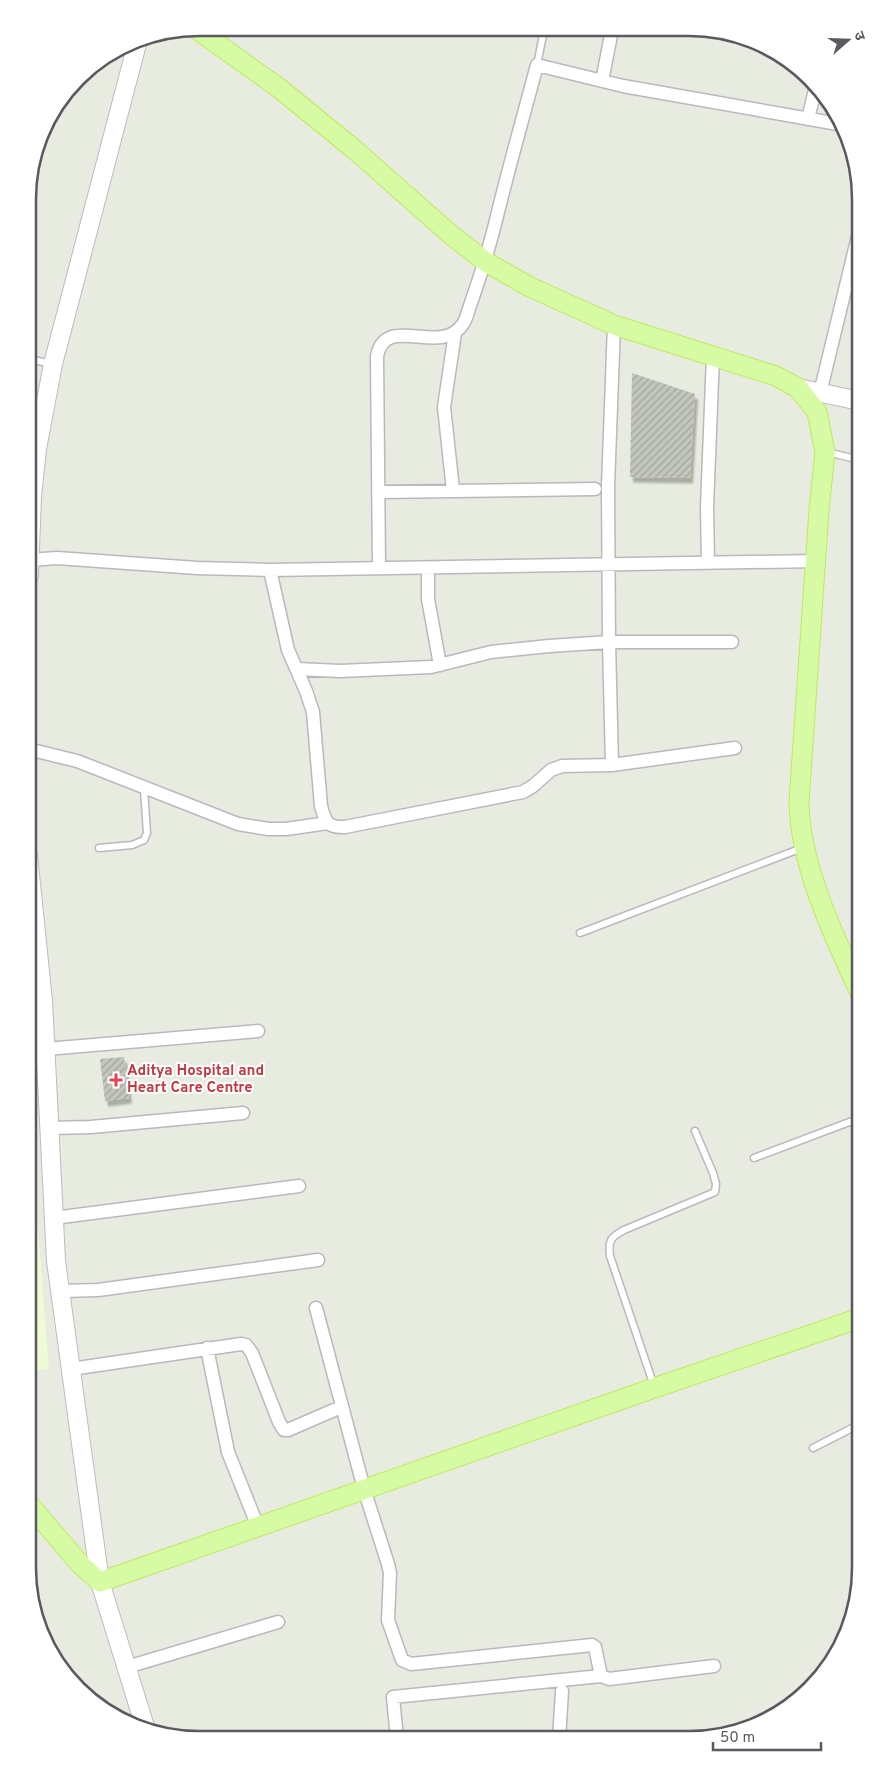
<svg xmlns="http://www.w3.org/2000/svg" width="888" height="1767" font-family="Overpass,'Noto Sans Devanagari',sans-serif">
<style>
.commercial{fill:#eefcd5}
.building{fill:url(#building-hatch);filter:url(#shadow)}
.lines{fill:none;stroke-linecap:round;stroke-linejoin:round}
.lane-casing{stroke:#bab8be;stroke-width:9}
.street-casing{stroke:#bab8be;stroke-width:15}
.secondary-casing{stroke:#bdbbc3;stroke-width:20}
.primary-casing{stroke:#beea5a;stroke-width:21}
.lane{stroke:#fff;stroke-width:6}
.street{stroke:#fff;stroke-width:12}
.secondary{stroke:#fff;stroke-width:18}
.primary{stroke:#d7fba5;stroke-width:19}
.health-dot{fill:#e0444e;stroke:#fff;stroke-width:2}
.labels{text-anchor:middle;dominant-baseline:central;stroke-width:4;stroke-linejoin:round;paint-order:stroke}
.health-label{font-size:15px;font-weight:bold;fill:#be3a42;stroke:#fff;text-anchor:start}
.rim{fill:none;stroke:#5a5960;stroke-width:2.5}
</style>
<defs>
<pattern id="building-hatch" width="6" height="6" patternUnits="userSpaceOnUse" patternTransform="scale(1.25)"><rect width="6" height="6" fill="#c3c6bc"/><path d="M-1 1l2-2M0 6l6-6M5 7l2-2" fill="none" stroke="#a1a49c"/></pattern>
<filter id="shadow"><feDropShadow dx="3" dy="5.5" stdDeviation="1" flood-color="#0004"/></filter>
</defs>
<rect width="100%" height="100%" fill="#e7ebe0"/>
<path class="commercial" d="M28,1103L49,1369L28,1370Z"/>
<path class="building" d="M632,373L695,394L690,478L630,477Z
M124,1057L129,1098L105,1101L100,1059Z"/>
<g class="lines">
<g class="lane-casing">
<path id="lane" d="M537,65L544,30
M29,359L52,364
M827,452L860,460
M99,848L132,845L144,840L147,833L144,789
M580,933L802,848
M28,1003L42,1001
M754,1158L860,1118
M654,1386L610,1256C608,1240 611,1237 624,1230L715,1192L716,1184L713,1173L695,1131
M813,1448L860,1424"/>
</g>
<g class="street-casing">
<path id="street" d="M602,81L612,30
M808,119L815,90
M820,393L860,228
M453,490L444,407L455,333
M378,492L595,489
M29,560L57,558L197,568L270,570L816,561
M708,563L707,507L713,355
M379,568L377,356C386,312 440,358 463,324C467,318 469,307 472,300C482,271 491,242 498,212C510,163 524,114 537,65L623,86L838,124
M428,568V599L440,665
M270,570L288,650L306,691L313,712L321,806C325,822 328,828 345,827L523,792L533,786L551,770L562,766L612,765L735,748
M297,669L340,671L431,667L491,652L549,646L609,642H732
M28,749L77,761L238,824L268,829H286L328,823
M612,765L609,642L608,486L614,325
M46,1049L258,1031
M49,1128L91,1127L243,1113
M54,1218L299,1186
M60,1291L98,1290L318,1260
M316,1308L364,1489L388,1564L390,1573L388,1620L402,1660L411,1664L592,1645L595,1647L601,1676L609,1679L714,1666
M207,1348L228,1452L258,1527
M71,1369L241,1344L246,1345L252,1353L279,1422L284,1430H288L341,1407
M127,1667L278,1622
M397,1739L393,1697L601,1676
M559,1739L562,1691"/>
</g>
<g class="secondary-casing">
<path id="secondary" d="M798,388L860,401
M29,576L32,497L37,449L53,364L138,40
M28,855L43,1001L56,1261L100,1582L146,1730"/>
</g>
<g class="primary-casing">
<path id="primary" d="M195,28L279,88L355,150L450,234L486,262L530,287L614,325L776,376L798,388L817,412L825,452L819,510L799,802C800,866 834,936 860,993
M28,1503L80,1564L100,1582L654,1388L860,1318"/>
</g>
<use href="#lane" class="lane"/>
<use href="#street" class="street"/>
<use href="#secondary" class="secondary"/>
<use href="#primary" class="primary"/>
</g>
<path class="health-dot" d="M113.5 1072.5h5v5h5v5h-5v5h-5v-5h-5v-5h5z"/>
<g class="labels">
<g class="health-label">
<text x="127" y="1071">Aditya Hospital and<tspan x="127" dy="17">Heart Care Centre</tspan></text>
</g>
</g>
<path d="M0 0H888V1767H0ZM199 36H689A163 163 0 0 1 852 199V1568A163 163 0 0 1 689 1731H199A163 163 0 0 1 36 1568V199A163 163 0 0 1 199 36Z" fill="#fff" fill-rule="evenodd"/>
<path class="rim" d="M199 36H689A163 163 0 0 1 852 199V1568A163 163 0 0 1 689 1731H199A163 163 0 0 1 36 1568V199A163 163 0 0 1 199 36Z"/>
<g transform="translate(848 40) rotate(70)" stroke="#ffffff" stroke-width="4" paint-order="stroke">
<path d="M0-4L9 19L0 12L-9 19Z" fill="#5a5960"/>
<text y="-8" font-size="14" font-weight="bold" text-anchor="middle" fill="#5a5960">उ</text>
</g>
<path d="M713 1742v8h108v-8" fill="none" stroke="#5a5960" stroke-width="2.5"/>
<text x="720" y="1742" font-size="15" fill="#5a5960" stroke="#ffffff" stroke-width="4" paint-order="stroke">50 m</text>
</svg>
